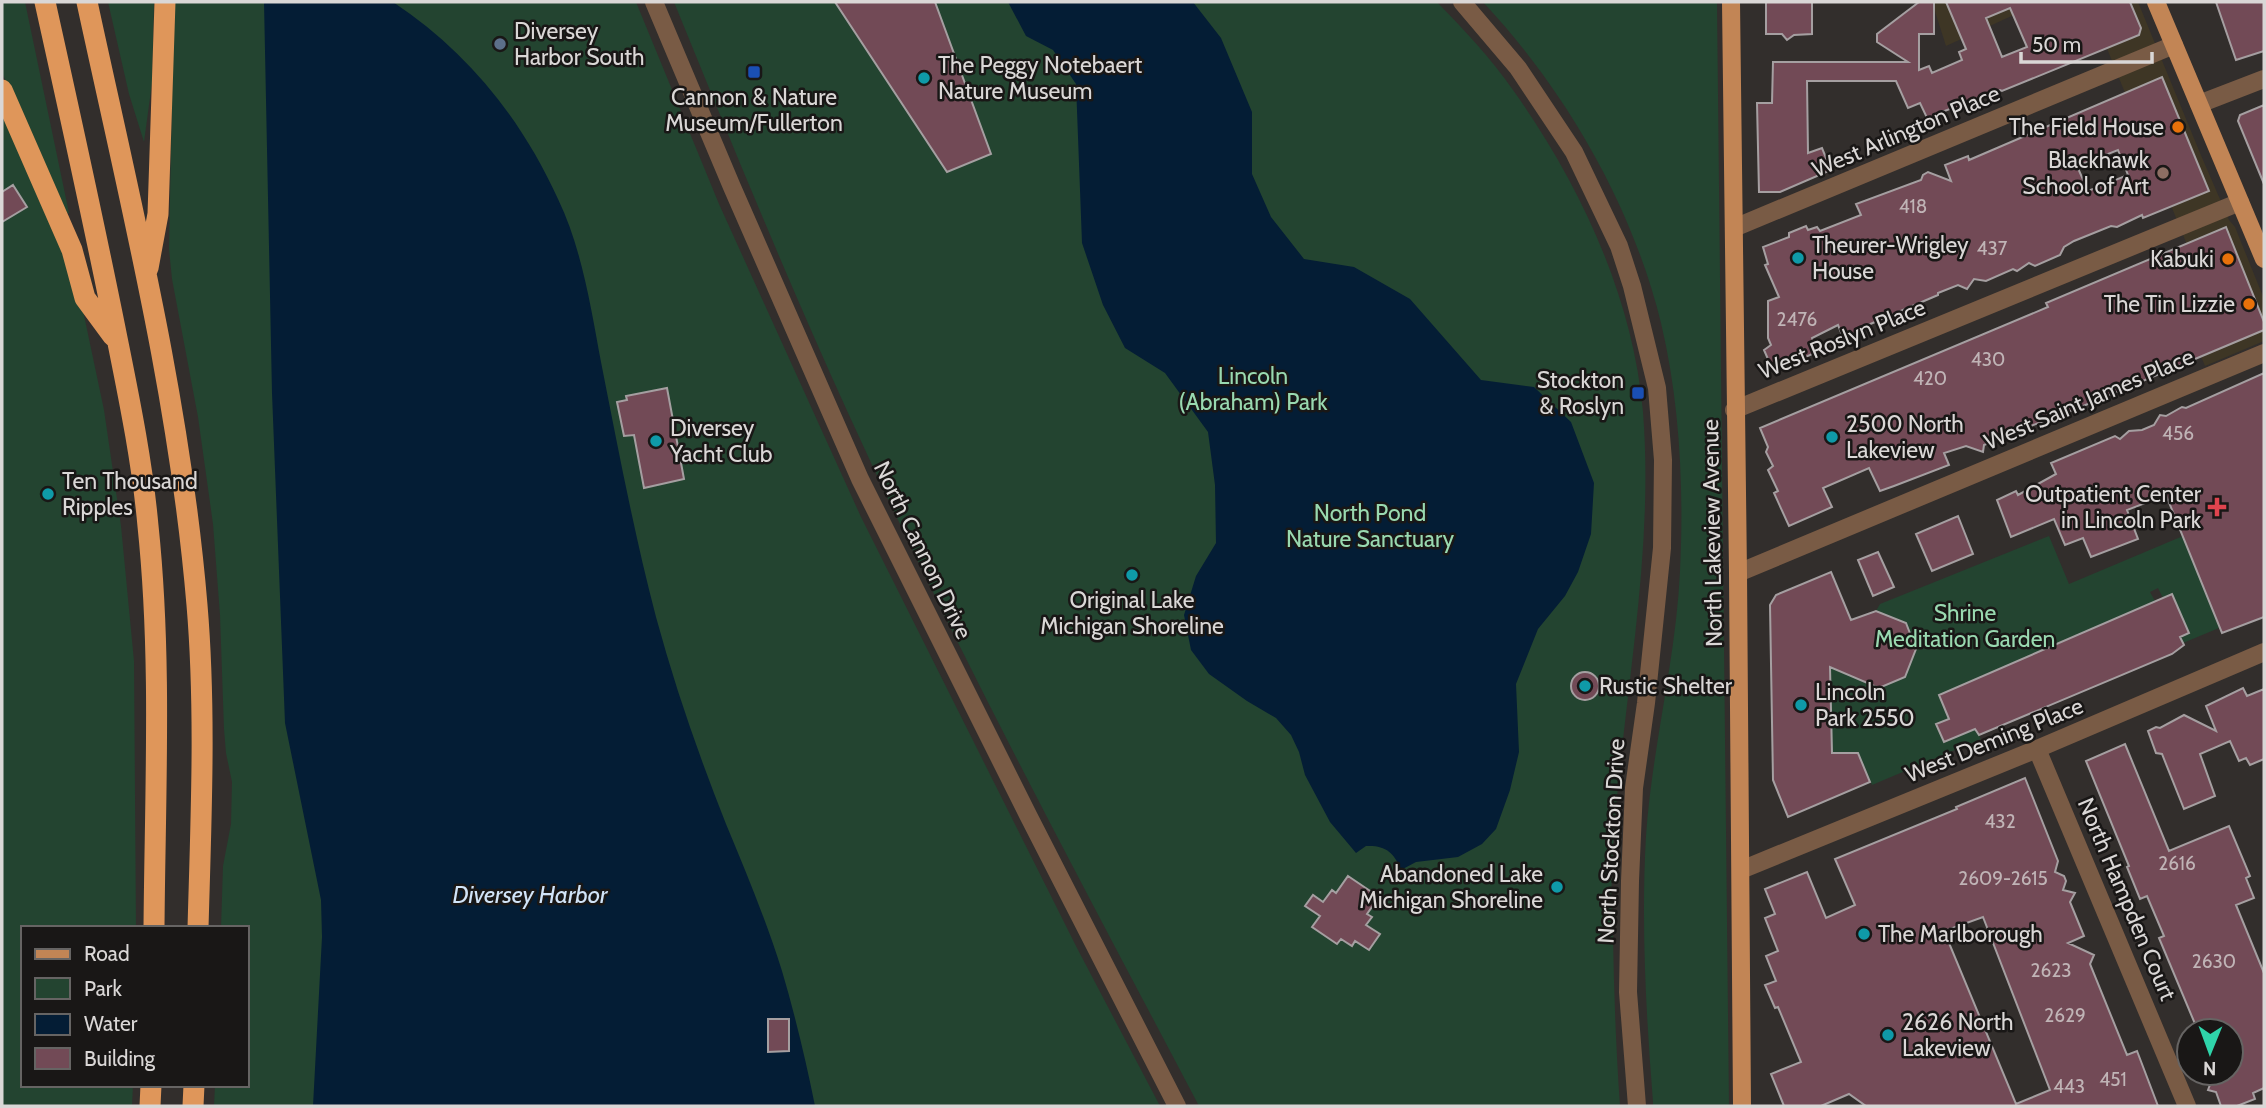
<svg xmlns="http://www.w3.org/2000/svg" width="2266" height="1108" font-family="Cabin,sans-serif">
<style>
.commercial{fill:#3e3625}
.green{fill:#234430}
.water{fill:#041d35}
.building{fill:#724a56;stroke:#a59fa1;stroke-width:2;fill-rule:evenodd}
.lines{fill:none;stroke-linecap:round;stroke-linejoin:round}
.minor{stroke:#795b45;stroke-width:18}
.major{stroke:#c28555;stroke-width:18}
.highway{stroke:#df965a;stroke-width:21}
.service-dot{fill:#5c6f8a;stroke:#191716;stroke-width:2.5}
.transit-dot{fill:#1a4fb4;stroke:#191716;stroke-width:2.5}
.culture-dot{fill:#0f9aa8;stroke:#191716;stroke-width:2.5}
.food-dot{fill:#e8710a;stroke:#191716;stroke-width:2.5}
.education-dot{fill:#8d6e63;stroke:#191716;stroke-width:2.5}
.health-dot{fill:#e0444e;stroke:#191716;stroke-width:2.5}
.labels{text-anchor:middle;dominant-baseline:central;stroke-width:5;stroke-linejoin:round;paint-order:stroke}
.number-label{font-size:19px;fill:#c0b4b6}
.poi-label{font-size:23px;fill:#dad7d6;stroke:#191716;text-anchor:start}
.street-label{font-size:23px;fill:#dad7d6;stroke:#191716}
.park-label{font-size:23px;fill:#99d9b0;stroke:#191716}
.water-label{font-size:24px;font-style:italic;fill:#d1e4f8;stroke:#191716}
</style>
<rect width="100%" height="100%" fill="#322e2c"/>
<path class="commercial" d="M1932,2H2042L1946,46Z
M2088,2H2138L2200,153L2229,220L2235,227L2264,299V341L2205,366L2185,318L2212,306Z"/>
<path class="green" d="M2,2H25L69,213H67L2,73Z
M108,2H154L152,83L144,142L129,94Z
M174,2H636L719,204L861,517L1077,948L1160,1106H214L215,1085H247V928H221L223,866L231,824L232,782L226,753L224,729L220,615L213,524L198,417L172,279L169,249Z
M674,2H1437C1464,30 1491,58 1513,90C1580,184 1633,297 1643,412C1655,564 1619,716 1612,867C1611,890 1612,914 1613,937C1614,993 1616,1050 1620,1106H1199C1079,878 956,650 849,415C787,279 730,140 674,2Z
M1483,2H1717L1729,1106H1653V1102C1646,1014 1641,924 1646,836C1652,747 1676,660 1680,571C1684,489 1680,403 1661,323C1632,205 1566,91 1483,2Z
M2,113L44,205L81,301L104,410L121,526L134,661L136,928H23V1085H133L132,1106H2Z
M2049,536L2069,584L2183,536L2219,628L2183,643L2171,595L2163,598L2158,588L2150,592L2155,601L1940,695L1949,719L1936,724L1944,742L1975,729L1981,739L1872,785L1858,753H1832L1830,645L1838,654L1846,674L1879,688L1905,677L1916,649L1906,623L1876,611L1880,604Z"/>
<path class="water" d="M264,2H393C467,51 521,118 558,199C582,249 591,308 601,362C618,448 634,533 656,617C675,687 699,756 726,824C746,872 766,920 782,971C795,1015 806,1061 815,1106H313L322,937L321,900L285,723L272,393Z
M1008,2H1193L1221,38L1252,112V174L1271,217L1304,259L1354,267L1410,299L1481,380L1534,387L1571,422L1594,483L1591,534L1578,572L1565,596L1538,629L1516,684L1519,752L1510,790L1496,829L1482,844L1458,857L1416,862L1401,870C1394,852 1385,845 1366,846L1356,853L1330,822L1305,775L1299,752L1291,735L1276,718L1247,701L1209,674L1191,650L1184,615L1196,576L1216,543L1215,485L1208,432L1165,373L1125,348L1103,305L1082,243L1076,84L1053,50L1026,36Z"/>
<path class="building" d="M835,2H935L991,154L947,172Z
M1766,2H1812V34L1794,35L1787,40L1782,34H1766Z
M1919,2H1934V34H1919V70L1929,66L1932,73L1962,60L1959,52L1966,49L1946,2H2130L2141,28L2139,35L2002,91L2000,90L1969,101L1968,107L1962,110L1955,107L1939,113L1938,118L1929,122L1920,103L1908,108L1896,81H1807L1808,153L1822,148L1831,170L1780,192H1759L1757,103H1772L1773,62H1908L1877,42V34ZM2010,8L2027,47L2002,57L1986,18Z
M2216,2H2264V51L2236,60Z
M2162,77L2209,191L2143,218L2142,215L2117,227L2111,226L2074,241L2064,247L2060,255L2035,266L2029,263L2017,271L2013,269L1986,281L1974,279L1967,289L1958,285L1938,293V295L1868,325V328L1854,333L1852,340L1842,335L1838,325L1812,338L1817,352L1778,369L1771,366L1764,350L1771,345L1768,338V301L1779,297L1765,265L1768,264L1763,247L1789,237V233L1806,226L1808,230L1817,227L1820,231L1861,215L1856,204L1921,180L1923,175L1928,172L1951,181L1945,165L1968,156L1969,160ZM2118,150L2128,175L2088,191L2077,166Z
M2264,105V184L2238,121L2240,115Z
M13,185L27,207L2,222V192Z
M2226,227L2264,322V330L2076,409L2004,436L2002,440H1996L1984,445L1983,452L1966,446L1944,453L1949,465L1894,486L1880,491L1869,468L1823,488L1832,507L1789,526L1774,493L1778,491L1768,470L1773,466L1766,452L1768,447L1760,428L2048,307L2046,303Z
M2264,373V617L2222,633L2166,495L2127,510L2138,539L2091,557L2083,538L2065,545L2054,519L2011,537L1997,500L2016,491L2018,495L2056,474L2051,463L2115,436L2120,439L2129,431L2142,430L2154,425L2160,415L2166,416L2182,407L2186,408Z
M667,388L684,479L644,488L634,435L624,436L617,402L627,400L626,396Z
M1958,516L1973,554L1932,571L1916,534Z
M1878,552L1894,587L1873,596L1858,560Z
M1831,572L1851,620L1876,611L1906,623L1916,649L1905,677L1879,688L1830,667L1832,753H1858L1870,782L1788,817L1773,780L1770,605L1776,595Z
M2172,594L2189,633L2180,637L2184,645L2172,654L1979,735L1975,729L1944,742L1936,724L1949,719L1939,695Z
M1571 686a14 14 0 1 1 28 0a14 14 0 1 1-28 0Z
M2243,688L2247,696L2264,689V759L2250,765L2246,758L2239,761L2230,741L2200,754L2215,796L2184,809L2162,754L2156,753L2148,731L2156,727L2160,728L2184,715L2216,731L2206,706Z
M2125,744L2169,851L2229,826L2250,876L2246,878L2254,898L2236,905L2264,973V1088L2253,1093L2255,1099L2237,1106H2221L2216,1092L2208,1090L2211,1082L2207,1073H2231V1031H2198L2159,938L2164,936L2147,896L2140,899L2127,867L2129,866L2086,761Z
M2025,778L2058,861L2055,872L2064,876L2066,881L2063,890L2075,893L2070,902L2084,936L2068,943L2094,955L2090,964L2127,1055L2137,1051L2158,1106H1866L1849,1094L1821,1106H1784L1771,1074L1801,1062L1778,1007L1775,1008L1765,985L1776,981L1766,956L1778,951L1765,918L1775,914L1765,889L1807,872L1826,918L1855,905L1835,859L1957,809L1956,807ZM1983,917L2050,1090L2016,1104L1944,931Z
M1348,876L1379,897L1367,914L1372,917L1366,925L1380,934L1369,950L1355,941L1352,946L1341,939L1337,944L1312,927L1320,916L1305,906L1313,895L1323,902L1332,890L1336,893Z
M768,1019H789V1051L768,1052Z"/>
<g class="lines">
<path class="minor" d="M654,2L732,187L860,479L1028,815L1177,1106
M1462,2L1518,68L1574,152L1619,246L1632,286L1657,388L1663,460L1662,548L1646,703L1634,788L1630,881L1628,992L1637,1106
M2199,104L2264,79
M1734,228L2174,45
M1734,410L2240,202
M1738,573L2264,353
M2037,749L2187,1106
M1741,870L2037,749L2264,652"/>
<path class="major" d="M1731,2L1738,573L1742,1106
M2156,2L2264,259"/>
<path class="highway" d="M45,2C69,110 93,219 115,328C128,393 142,459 148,526C162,659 155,794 154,928
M87,2C130,201 180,401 197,605C206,712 201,820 198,928
M2,90L72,250L85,298L113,336
M148,268L158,214L165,2
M150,1106L151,1085
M193,1106L194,1085"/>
</g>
<circle class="service-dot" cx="500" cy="44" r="7"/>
<g class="transit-dot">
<rect x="747" y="65" width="14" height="14" rx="3.5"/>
<rect x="1631" y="386" width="14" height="14" rx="3.5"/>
</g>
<g class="culture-dot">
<circle cx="924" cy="78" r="7"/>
<circle cx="1798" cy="258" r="7"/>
<circle cx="1832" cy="437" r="7"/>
<circle cx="656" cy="441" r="7"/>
<circle cx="48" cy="494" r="7"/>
<circle cx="1132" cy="575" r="7"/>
<circle cx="1585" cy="686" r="7"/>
<circle cx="1801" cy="705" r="7"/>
<circle cx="1557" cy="887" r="7"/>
<circle cx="1864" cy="934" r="7"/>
<circle cx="1888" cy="1035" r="7"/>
</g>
<g class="food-dot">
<circle cx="2178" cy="127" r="7"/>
<circle cx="2228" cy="259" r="7"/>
<circle cx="2249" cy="304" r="7"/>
</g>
<circle class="education-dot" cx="2163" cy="173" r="7"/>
<path class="health-dot" d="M2213.5 496.5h7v7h7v7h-7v7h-7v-7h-7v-7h7z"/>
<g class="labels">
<g class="number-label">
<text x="1913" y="206">418</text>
<text x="1992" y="248">437</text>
<text x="1797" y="319">2476</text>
<text x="1988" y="359">430</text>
<text x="1930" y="378">420</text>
<text x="2178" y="433">456</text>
<text x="2000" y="821">432</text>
<text x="2177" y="863">2616</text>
<text x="2003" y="878">2609-2615</text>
<text x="2214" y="961">2630</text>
<text x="2051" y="970">2623</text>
<text x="2065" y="1015">2629</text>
<text x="2113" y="1079">451</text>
<text x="2069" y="1086">443</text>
</g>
<g class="poi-label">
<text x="514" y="31">Diversey<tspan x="514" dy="26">Harbor South</tspan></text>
<text x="938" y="65">The Peggy Notebaert<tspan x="938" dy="26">Nature Museum</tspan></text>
<text x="754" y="97" text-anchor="middle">Cannon &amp; Nature<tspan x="754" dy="26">Museum/Fullerton</tspan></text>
<text x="2164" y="127" text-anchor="end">The Field House</text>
<text x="2149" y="160" text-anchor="end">Blackhawk<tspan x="2149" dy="26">School of Art</tspan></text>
<text x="1812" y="245">Theurer-Wrigley<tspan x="1812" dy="26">House</tspan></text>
<text x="2214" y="259" text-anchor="end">Kabuki</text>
<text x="2235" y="304" text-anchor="end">The Tin Lizzie</text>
<text x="1624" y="380" text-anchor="end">Stockton<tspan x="1624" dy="26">&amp; Roslyn</tspan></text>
<text x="1846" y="424">2500 North<tspan x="1846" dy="26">Lakeview</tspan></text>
<text x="670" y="428">Diversey<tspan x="670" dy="26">Yacht Club</tspan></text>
<text x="62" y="481">Ten Thousand<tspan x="62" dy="26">Ripples</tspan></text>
<text x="2201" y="494" text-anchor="end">Outpatient Center<tspan x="2201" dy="26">in Lincoln Park</tspan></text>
<text x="1132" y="600" text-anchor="middle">Original Lake<tspan x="1132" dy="26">Michigan Shoreline</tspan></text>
<text x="1599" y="686">Rustic Shelter</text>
<text x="1815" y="692">Lincoln<tspan x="1815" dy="26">Park 2550</tspan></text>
<text x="1543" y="874" text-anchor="end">Abandoned Lake<tspan x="1543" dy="26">Michigan Shoreline</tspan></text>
<text x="1878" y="934">The Marlborough</text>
<text x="1902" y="1022">2626 North<tspan x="1902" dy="26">Lakeview</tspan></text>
</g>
<g class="street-label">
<text transform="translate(1906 131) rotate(-23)">West Arlington Place</text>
<text transform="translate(1842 339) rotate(-22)">West Roslyn Place</text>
<text transform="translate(2089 399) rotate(-23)">West Saint James Place</text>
<text transform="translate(1712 533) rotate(-91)">North Lakeview Avenue</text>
<text transform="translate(923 550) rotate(64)">North Cannon Drive</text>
<text transform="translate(1994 740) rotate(-22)">West Deming Place</text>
<text transform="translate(1611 841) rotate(-87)">North Stockton Drive</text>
<text transform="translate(2127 899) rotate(67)">North Hampden Court</text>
</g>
<g class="park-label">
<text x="1253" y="376">Lincoln<tspan x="1253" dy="26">(Abraham) Park</tspan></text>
<text x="1370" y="513">North Pond<tspan x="1370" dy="26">Nature Sanctuary</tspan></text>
<text x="1965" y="613">Shrine<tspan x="1965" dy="26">Meditation Garden</tspan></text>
</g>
<g class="water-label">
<text x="530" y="894">Diversey Harbor</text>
</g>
</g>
<rect width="2266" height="1108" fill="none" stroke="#dad7d6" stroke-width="7"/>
<rect x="21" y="926" width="228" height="161" fill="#191716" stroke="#666463" stroke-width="2"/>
<rect x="35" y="949" width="35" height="10" fill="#c28555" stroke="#666463" stroke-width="2"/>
<text x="84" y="961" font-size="21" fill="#dad7d6">Road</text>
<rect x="35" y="978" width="35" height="21" fill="#234430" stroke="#666463" stroke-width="2"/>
<text x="84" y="996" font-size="21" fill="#dad7d6">Park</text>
<rect x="35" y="1014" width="35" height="21" fill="#041d35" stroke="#666463" stroke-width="2"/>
<text x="84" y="1031" font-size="21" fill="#dad7d6">Water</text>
<rect x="35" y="1048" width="35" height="21" fill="#724a56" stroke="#666463" stroke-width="2"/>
<text x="84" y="1066" font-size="21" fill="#dad7d6">Building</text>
<g transform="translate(2210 1052) rotate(181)"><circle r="33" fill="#191716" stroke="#666463" stroke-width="2"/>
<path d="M0-5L12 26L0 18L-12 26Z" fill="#2fd4aa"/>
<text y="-10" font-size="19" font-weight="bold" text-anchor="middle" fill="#dad7d6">N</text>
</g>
<path d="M2021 52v10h131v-10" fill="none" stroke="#dad7d6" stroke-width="3.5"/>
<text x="2032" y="52" font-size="21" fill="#dad7d6" stroke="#191716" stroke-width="5" paint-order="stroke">50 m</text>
</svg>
